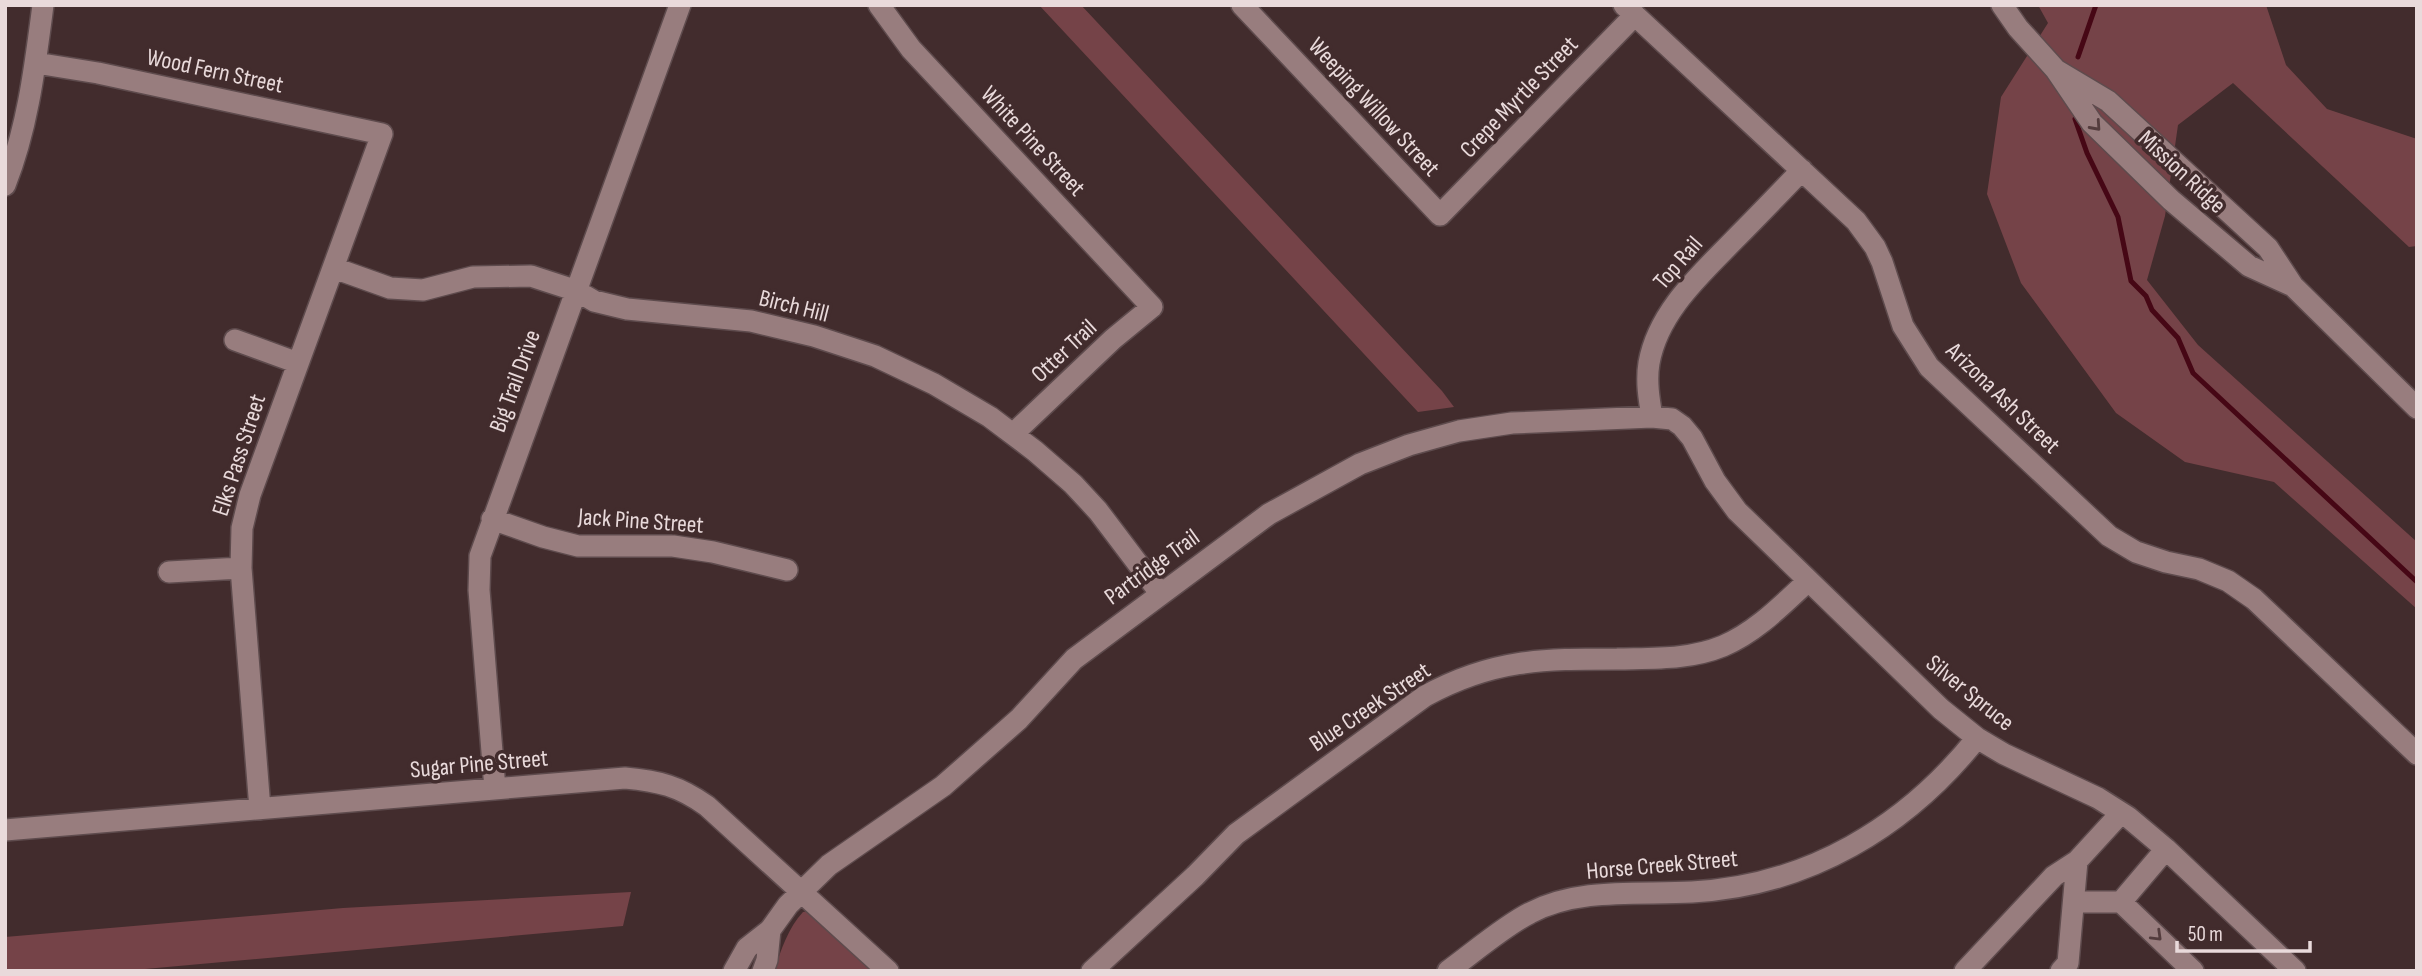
<svg xmlns="http://www.w3.org/2000/svg" width="2422" height="976" font-family="'Sofia Sans Condensed',sans-serif">
<style>
.green{fill:#754348}
.lines{fill:none;stroke-linecap:round;stroke-linejoin:round}
.stream{stroke:#460715;stroke-width:5}
.minor-casing{stroke:#5e4b4d;stroke-width:24}
.minor{stroke:#987d7e;stroke-width:21}
.oneway{stroke:#533c3d}
.labels{text-anchor:middle;dominant-baseline:central;stroke-width:7;stroke-linejoin:round;paint-order:stroke}
.street-label{font-size:24px;fill:#e9dadb;stroke:#422c2d}
</style>
<rect width="100%" height="100%" fill="#422c2d"/>
<path class="green" d="M1039,5H1081L1442,391L1454,407L1418,412Z
M2038,5H2266L2286,65L2327,109L2417,139V246L2409,247L2233,83L2178,125L2165,216L2147,280L2198,345L2417,542V609L2274,482L2185,462L2116,413L2021,283L1987,194L2001,97L2048,23Z
M631,892L623,926L123,971H5V937L343,908Z
M809,911L877,971H774C781,950 788,928 803,912Z"/>
<g class="lines">
<path class="stream" d="M2078,57L2096,5
M2075,119L2087,153L2118,217L2131,281L2146,296L2152,310L2178,338L2193,373L2417,582"/>
<g class="minor-casing">
<path id="minor" d="M879,5L911,49L1152,307L1113,339L1013,434
M1242,5L1440,215L1635,15
M1624,5L1856,221L1875,247L1882,262L1903,326L1929,367L2109,536L2136,552L2166,562L2199,569L2228,581L2254,599L2417,754
M2002,5L2018,28L2056,70L2092,123L2171,200L2249,266L2293,286
M36,63L98,73L382,134L250,495L242,528L241,568L260,809
M2056,70L2108,101L2268,248L2293,286L2417,408
M5,185C28,127 35,66 43,5
M334,268L390,288L423,290L473,277L531,276L577,291L594,301L627,309L751,321L814,336L875,356L934,384L990,417L1035,451L1073,484L1098,511L1160,593
M235,340L298,363
M1652,417C1649,399 1646,381 1649,363C1658,312 1700,275 1734,240C1757,217 1780,193 1802,170
M492,519L543,537L578,546H673L713,552L787,570
M169,572L241,568
M495,789L479,590L480,556L680,5
M5,830L625,778C659,781 679,786 707,806L888,971
M2074,902H2121L2193,971
M2121,902L2166,849
M734,971L747,948L770,930L788,905L829,865L943,786L1019,719L1074,659L1269,514L1360,464L1409,445L1459,431L1512,423L1652,417L1672,419L1682,426L1692,438L1715,481L1737,511L1941,709L1977,738L2004,754L2098,798L2128,817L2166,849L2295,971
M763,971L767,960L770,930
M1092,971L1195,876L1236,834L1425,696C1493,659 1542,659 1617,659C1653,658 1689,660 1723,646C1756,632 1782,605 1808,581
M1448,971C1473,953 1504,926 1530,913C1579,887 1640,895 1692,892C1808,886 1906,827 1977,738
M1965,971L2054,876L2077,861L2121,813
M2061,971L2068,963L2077,861"/>
</g>
<use href="#minor" class="minor"/>
</g>
<defs><path id="oneway-chevron" d="M-2-3.5L2.5 0L-2 3.5" fill="none" stroke-width="1.6" stroke-linecap="round" stroke-linejoin="round" transform="scale(1.75)"/></defs>
<g class="oneway">
<use href="#oneway-chevron" transform="translate(2096 126) rotate(48)"/>
<use href="#oneway-chevron" transform="translate(2157 936) rotate(44)"/>
</g>
<g class="labels">
<g class="street-label">
<text transform="translate(215 71) rotate(12)">Wood Fern Street</text>
<text transform="translate(1519 97) rotate(-46)">Crepe Myrtle Street</text>
<text transform="translate(1374 107) rotate(47)">Weeping Willow Street</text>
<text transform="translate(1033 141) rotate(47)">White Pine Street</text>
<text transform="translate(2182 172) rotate(43)">Mission Ridge</text>
<text transform="translate(1678 263) rotate(-49)">Top Rail</text>
<text transform="translate(794 306) rotate(14)">Birch Hill</text>
<text transform="translate(1064 351) rotate(-43)">Otter Trail</text>
<text transform="translate(515 381) rotate(-70)">Big Trail Drive</text>
<text transform="translate(2003 398) rotate(44)">Arizona Ash Street</text>
<text transform="translate(239 455) rotate(-72)">Elks Pass Street</text>
<text transform="translate(641 521) rotate(4)">Jack Pine Street</text>
<text transform="translate(1152 567) rotate(-36)">Partridge Trail</text>
<text transform="translate(1970 693) rotate(39)">Silver Spruce</text>
<text transform="translate(1370 707) rotate(-34)">Blue Creek Street</text>
<text transform="translate(479 764) rotate(-5)">Sugar Pine Street</text>
<text transform="translate(1662 865) rotate(-5)">Horse Creek Street</text>
</g>
</g>
<rect width="2422" height="976" fill="none" stroke="#e9dadb" stroke-width="14"/>
<path d="M2177 941v10h133v-10" fill="none" stroke="#e9dadb" stroke-width="3.5"/>
<text x="2188" y="941" font-size="21" fill="#e9dadb" stroke="#422c2d" stroke-width="5" paint-order="stroke">50 m</text>
</svg>
